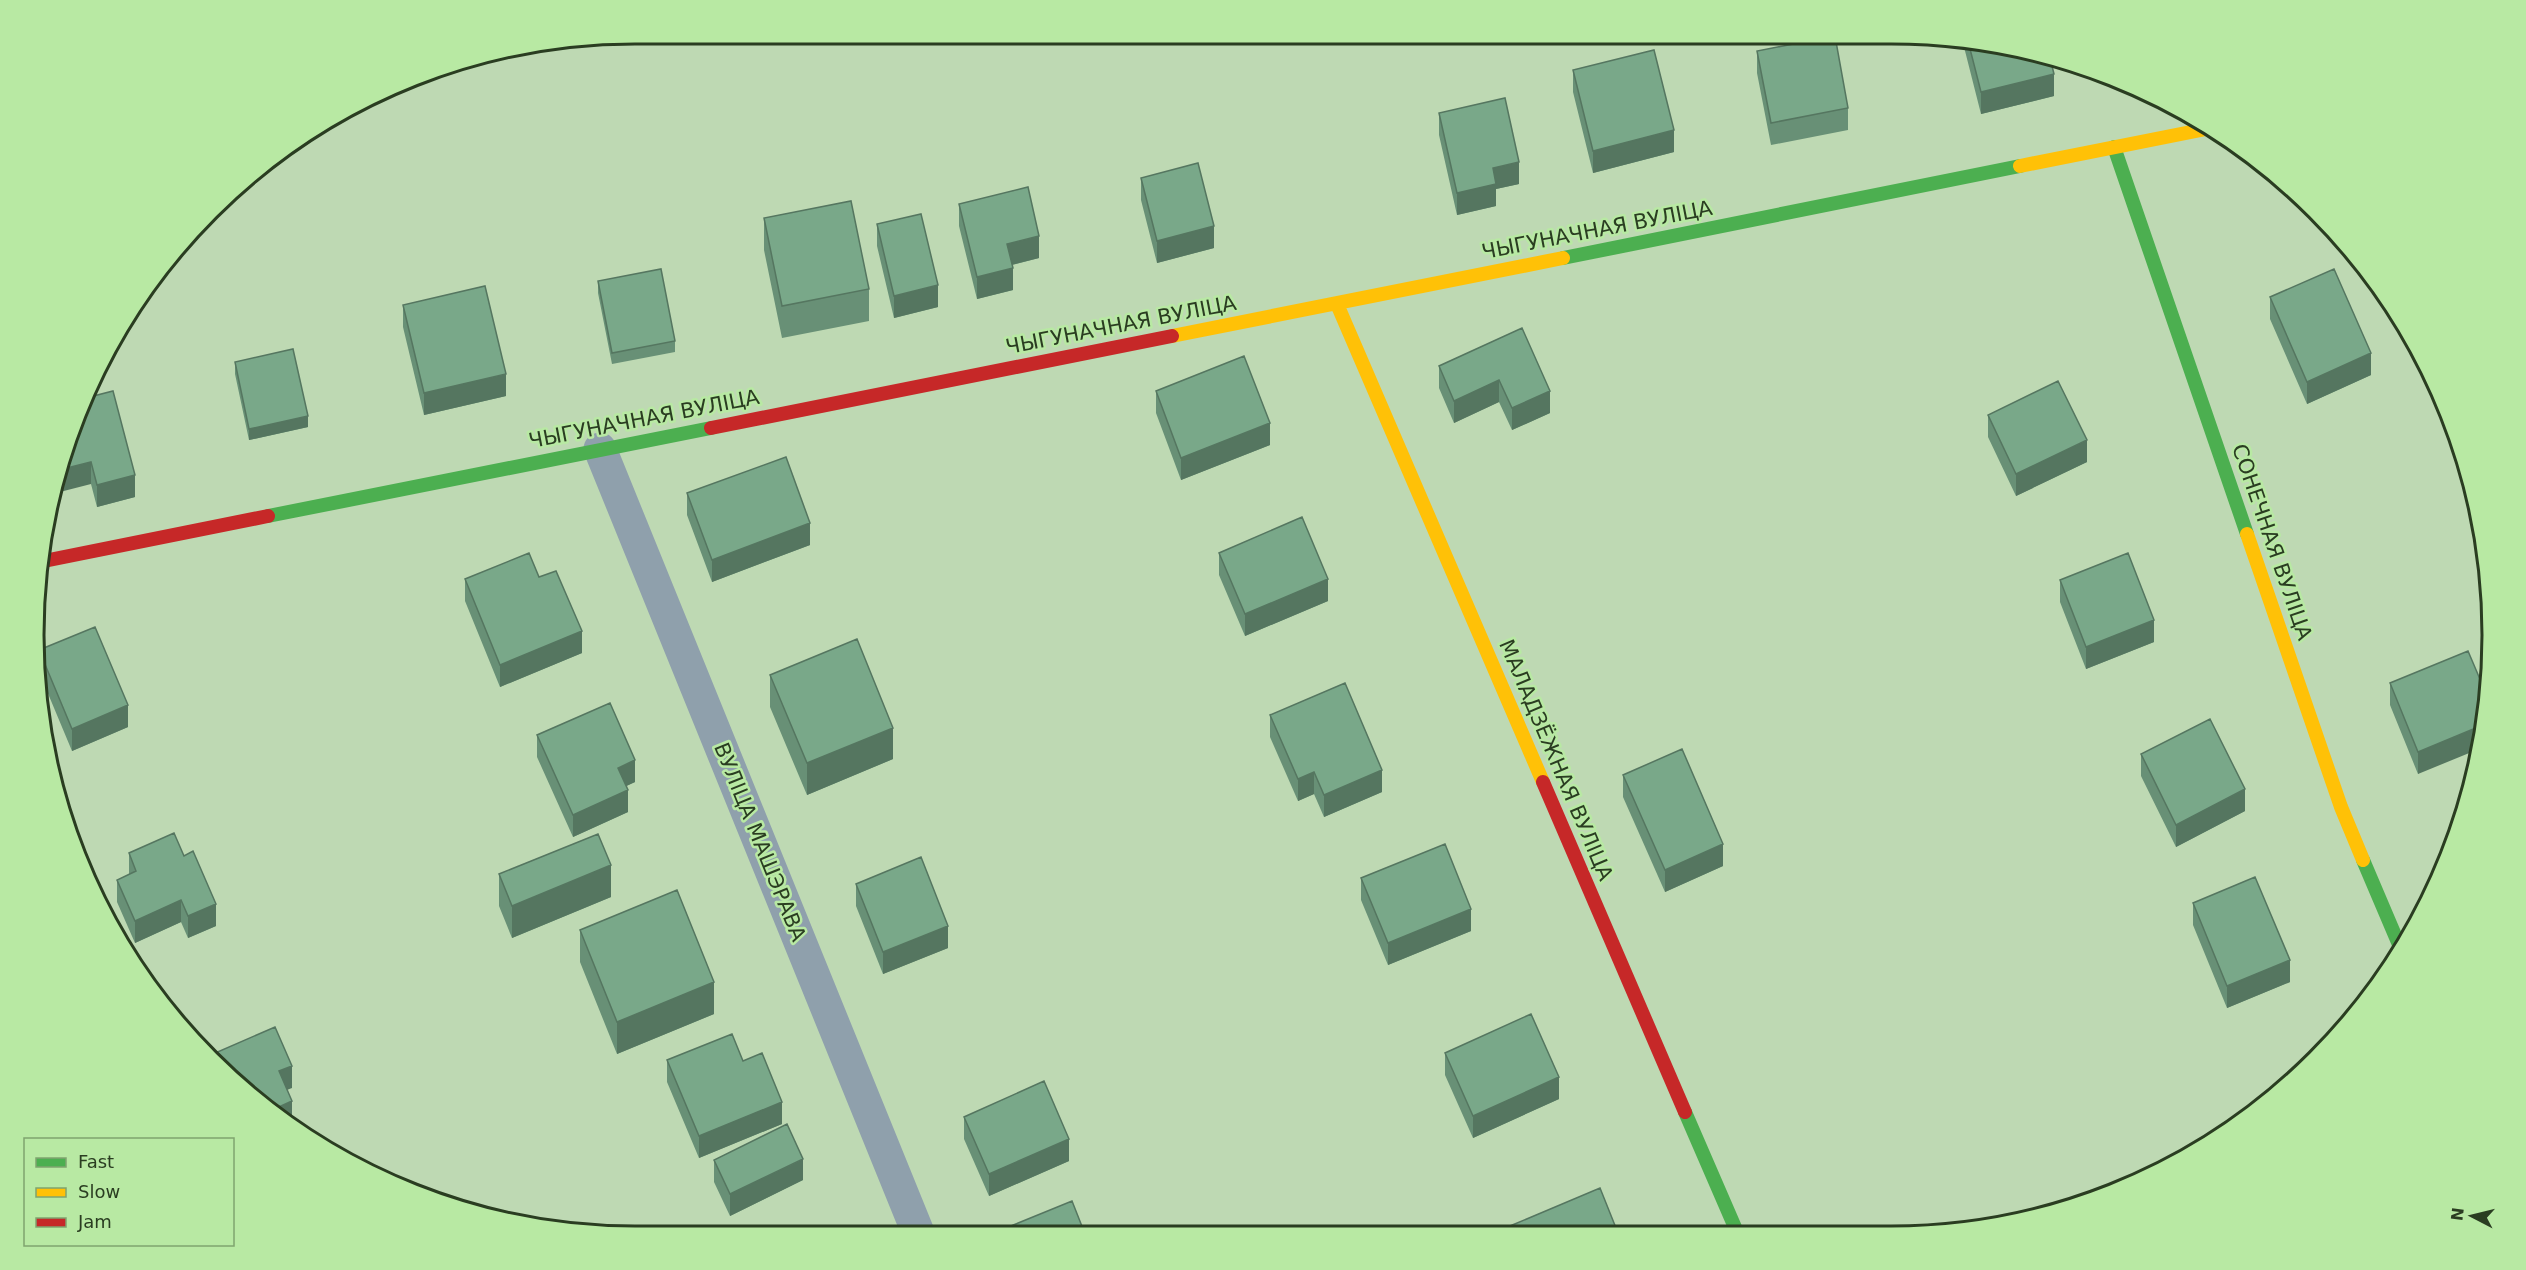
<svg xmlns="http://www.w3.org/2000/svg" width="2526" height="1270" font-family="'DejaVu Sans',sans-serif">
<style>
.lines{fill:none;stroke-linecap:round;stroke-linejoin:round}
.street{stroke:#8fa0ac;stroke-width:33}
.fast{stroke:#4caf50;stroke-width:14}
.slow{stroke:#ffc107;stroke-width:14}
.jam{stroke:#c62828;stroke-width:14}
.wall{fill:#689076}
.shaded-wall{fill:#557660}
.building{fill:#79a889;stroke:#557660;stroke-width:1.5}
.labels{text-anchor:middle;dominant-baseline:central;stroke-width:5;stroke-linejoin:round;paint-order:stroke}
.street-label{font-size:21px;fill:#2a3d21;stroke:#b8e9a3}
.rim{fill:none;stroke:#2a3d21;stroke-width:3}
</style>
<rect width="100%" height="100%" fill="#bed9b3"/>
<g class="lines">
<path class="street" d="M600,449L919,1235"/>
<path class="fast" d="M2114,147L2247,534
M1563,258L2020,166
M268,516L711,428
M2363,860L2400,947
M1685,1112L1737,1232"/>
<path class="slow" d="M2020,166L2211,128
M1337,304L1543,782
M1172,336L1563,258
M2247,534L2341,807L2363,860"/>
<path class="jam" d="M711,428L1172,336
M39,562L268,516
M1543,782L1685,1112"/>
</g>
<path class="wall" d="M1963,40L2046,53L2054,96L1981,114L1963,43Z
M1757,51L1848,108V130L1771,145L1757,73Z
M1573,70L1674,152L1593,173L1573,92Z
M1439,113L1519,184L1496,189V206L1457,215L1439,135Z
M1141,178L1214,248L1157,263L1141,200Z
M959,204L1039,258L1012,265L1013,290L977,299L959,226Z
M764,218L869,289V321L782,338L764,250Z
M877,224L938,307L894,318L877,246Z
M598,281L675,341V352L612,364L598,293Z
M2270,297L2371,375L2307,404L2270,319Z
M403,305L506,396L424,415L403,327Z
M1522,328L1550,413L1512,430L1499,402L1454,423L1439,388V366Z
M235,362L308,427L249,440L235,374Z
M1156,391L1270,445L1181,480L1156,413Z
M79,404L135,497L97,507L91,484Z
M1988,415L2087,462L2016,496L1988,437Z
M687,493L810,545L712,582L687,515Z
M1219,553L1328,601L1245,636L1219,575Z
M539,577L582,653L500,687L465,601V579Z
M2060,580L2154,642L2086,669L2060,602Z
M39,650L128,727L72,751L39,672Z
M770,675L893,759L807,795L770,707Z
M2390,683L2488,698L2418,774L2390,705Z
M1270,715L1382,792L1324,817L1314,794L1298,801L1270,737Z
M537,735L635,782L626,786L628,812L573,837L537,757Z
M2141,754L2245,811L2176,847L2141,776Z
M1623,775L1723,866L1665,892L1623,797Z
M129,853L184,856L216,926L188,938L181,922L135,943L117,902V880L129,875Z
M499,874L611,897L512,938L499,906Z
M1361,878L1471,931L1388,965L1361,900Z
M856,884L948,948L883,974L856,906Z
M2193,903L2290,982L2227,1008L2193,925Z
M580,930L714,1014L617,1054L580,962Z
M1445,1053L1559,1099L1473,1138L1445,1075Z
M667,1060L743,1061L782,1124L699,1158L667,1082Z
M964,1117L1069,1161L989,1196L964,1139Z
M714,1160L803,1180L730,1216L714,1182Z"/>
<path class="shaded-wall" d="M2054,74V96L1981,114V92Z
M1674,130V152L1593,173V151Z
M1519,162V184L1496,189V206L1457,215V193L1493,168Z
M1214,226V248L1157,263V241Z
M1039,236V258L1007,266V244Z
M1013,268V290L977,299V277Z
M938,285V307L894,318V296Z
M2371,353V375L2307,404V382Z
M506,374V396L424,415V393Z
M1499,380V402L1454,423V401Z
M1550,391V413L1512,430V408Z
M308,416V427L249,440V429Z
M1270,423V445L1181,480V458Z
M2087,440V462L2016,496V474Z
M91,462V484L52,494L59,470Z
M135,475V497L97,507V485Z
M810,523V545L712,582V560Z
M1328,579V601L1245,636V614Z
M2154,620V642L2086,669V647Z
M582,631V653L500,687V665Z
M128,705V727L72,751V729Z
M2483,725L2479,749L2418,774V752Z
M893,728V759L807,795V763Z
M635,760V782L618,790V768Z
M1382,770V792L1324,817V795Z
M1314,772V794L1298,801V779Z
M2245,789V811L2176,847V825Z
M628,790V812L573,837V815Z
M1723,844V866L1665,892V870Z
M611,865V897L512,938V906Z
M181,900V922L135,943V921Z
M216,904V926L188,938V916Z
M1471,909V931L1388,965V943Z
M948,926V948L883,974V952Z
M2290,960V982L2227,1008V986Z
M714,982V1014L617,1054V1022Z
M292,1066V1088L279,1093V1071Z
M1559,1077V1099L1473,1138V1116Z
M292,1101V1123L288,1125L270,1111Z
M782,1102V1124L699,1158V1136Z
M1069,1139V1161L989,1196V1174Z
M803,1159V1180L730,1216V1194Z"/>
<path class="building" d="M1835,36L1848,108L1771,123L1757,51Z
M1968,41L2049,54L2054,74L1981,92Z
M1654,50L1674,130L1593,151L1573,70Z
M1505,98L1519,162L1493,168L1496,184L1457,193L1439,113Z
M1198,163L1214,226L1157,241L1141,178Z
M1028,187L1039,236L1007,244L1013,268L977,277L959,204Z
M851,201L869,289L782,306L764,218Z
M921,214L938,285L894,296L877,224Z
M661,269L675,341L612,353L598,281Z
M2334,269L2371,353L2307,382L2270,297Z
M485,286L506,374L424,393L403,305Z
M1522,328L1550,391L1512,408L1499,380L1454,401L1439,366Z
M293,349L308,416L249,429L235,362Z
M1244,356L1270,423L1181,458L1156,391Z
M2058,381L2087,440L2016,474L1988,415Z
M113,391L135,475L97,485L91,462L59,470L79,404L82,399Z
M786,457L810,523L712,560L687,493Z
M1302,517L1328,579L1245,614L1219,553Z
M529,553L539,577L556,571L582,631L500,665L465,579Z
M2128,553L2154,620L2086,647L2060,580Z
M95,627L128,705L72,729L39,650Z
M857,639L893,728L807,763L770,675Z
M2468,651L2488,698L2483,725L2418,752L2390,683Z
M1345,683L1382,770L1324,795L1314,772L1298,779L1270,715Z
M610,703L635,760L618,768L628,790L573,815L537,735Z
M2210,719L2245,789L2176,825L2141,754Z
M1682,749L1723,844L1665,870L1623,775Z
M174,833L184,856L193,851L216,904L188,916L181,900L135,921L117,880L136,871L129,853Z
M598,834L611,865L512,906L499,874Z
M1445,844L1471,909L1388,943L1361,878Z
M921,857L948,926L883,952L856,884Z
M2255,877L2290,960L2227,986L2193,903Z
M677,890L714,982L617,1022L580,930Z
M1531,1014L1559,1077L1473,1116L1445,1053Z
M275,1027L292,1066L279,1071L292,1101L270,1111L210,1061L206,1057Z
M732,1034L743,1061L762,1053L782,1102L699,1136L667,1060Z
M1044,1081L1069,1139L989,1174L964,1117Z
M787,1124L803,1159L730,1194L714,1160Z
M1600,1188L1618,1233H1513L1510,1226Z
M1072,1201L1085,1234L1009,1235L1006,1228Z"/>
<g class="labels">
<g class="street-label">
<text transform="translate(1597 230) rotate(-11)">ЧЫГУНАЧНАЯ ВУЛІЦА</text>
<text transform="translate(1121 325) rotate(-11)">ЧЫГУНАЧНАЯ ВУЛІЦА</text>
<text transform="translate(644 419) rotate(-11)">ЧЫГУНАЧНАЯ ВУЛІЦА</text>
<text transform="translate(2272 542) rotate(71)">СОНЕЧНАЯ ВУЛІЦА</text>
<text transform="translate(1556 760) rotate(67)">МАЛАДЗЁЖНАЯ ВУЛІЦА</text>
<text transform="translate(760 842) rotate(68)">ВУЛІЦА МАШЭРАВА</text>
</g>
</g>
<path d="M0 0H2526V1270H0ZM635 44H1891A591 591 0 0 1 2482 635V635A591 591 0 0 1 1891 1226H635A591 591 0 0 1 44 635V635A591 591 0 0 1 635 44Z" fill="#b8e9a3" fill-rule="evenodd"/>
<path class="rim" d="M635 44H1891A591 591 0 0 1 2482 635V635A591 591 0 0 1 1891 1226H635A591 591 0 0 1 44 635V635A591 591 0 0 1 635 44Z"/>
<rect x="24" y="1138" width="210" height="108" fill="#b8e9a3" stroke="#7fa46f" stroke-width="1.5"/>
<rect x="36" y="1158" width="30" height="9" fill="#4caf50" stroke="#7fa46f" stroke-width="1.5"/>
<text x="78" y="1168" font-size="18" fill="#2a3d21">Fast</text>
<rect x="36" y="1188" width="30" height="9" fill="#ffc107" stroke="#7fa46f" stroke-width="1.5"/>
<text x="78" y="1198" font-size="18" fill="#2a3d21">Slow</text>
<rect x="36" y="1218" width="30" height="9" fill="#c62828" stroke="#7fa46f" stroke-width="1.5"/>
<text x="78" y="1228" font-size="18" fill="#2a3d21">Jam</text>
<g transform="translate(2472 1216) rotate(277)" stroke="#b8e9a3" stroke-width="4.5" paint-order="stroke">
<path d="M0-4.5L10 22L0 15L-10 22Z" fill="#2a3d21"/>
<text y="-9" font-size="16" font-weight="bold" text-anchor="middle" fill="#2a3d21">N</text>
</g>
</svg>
